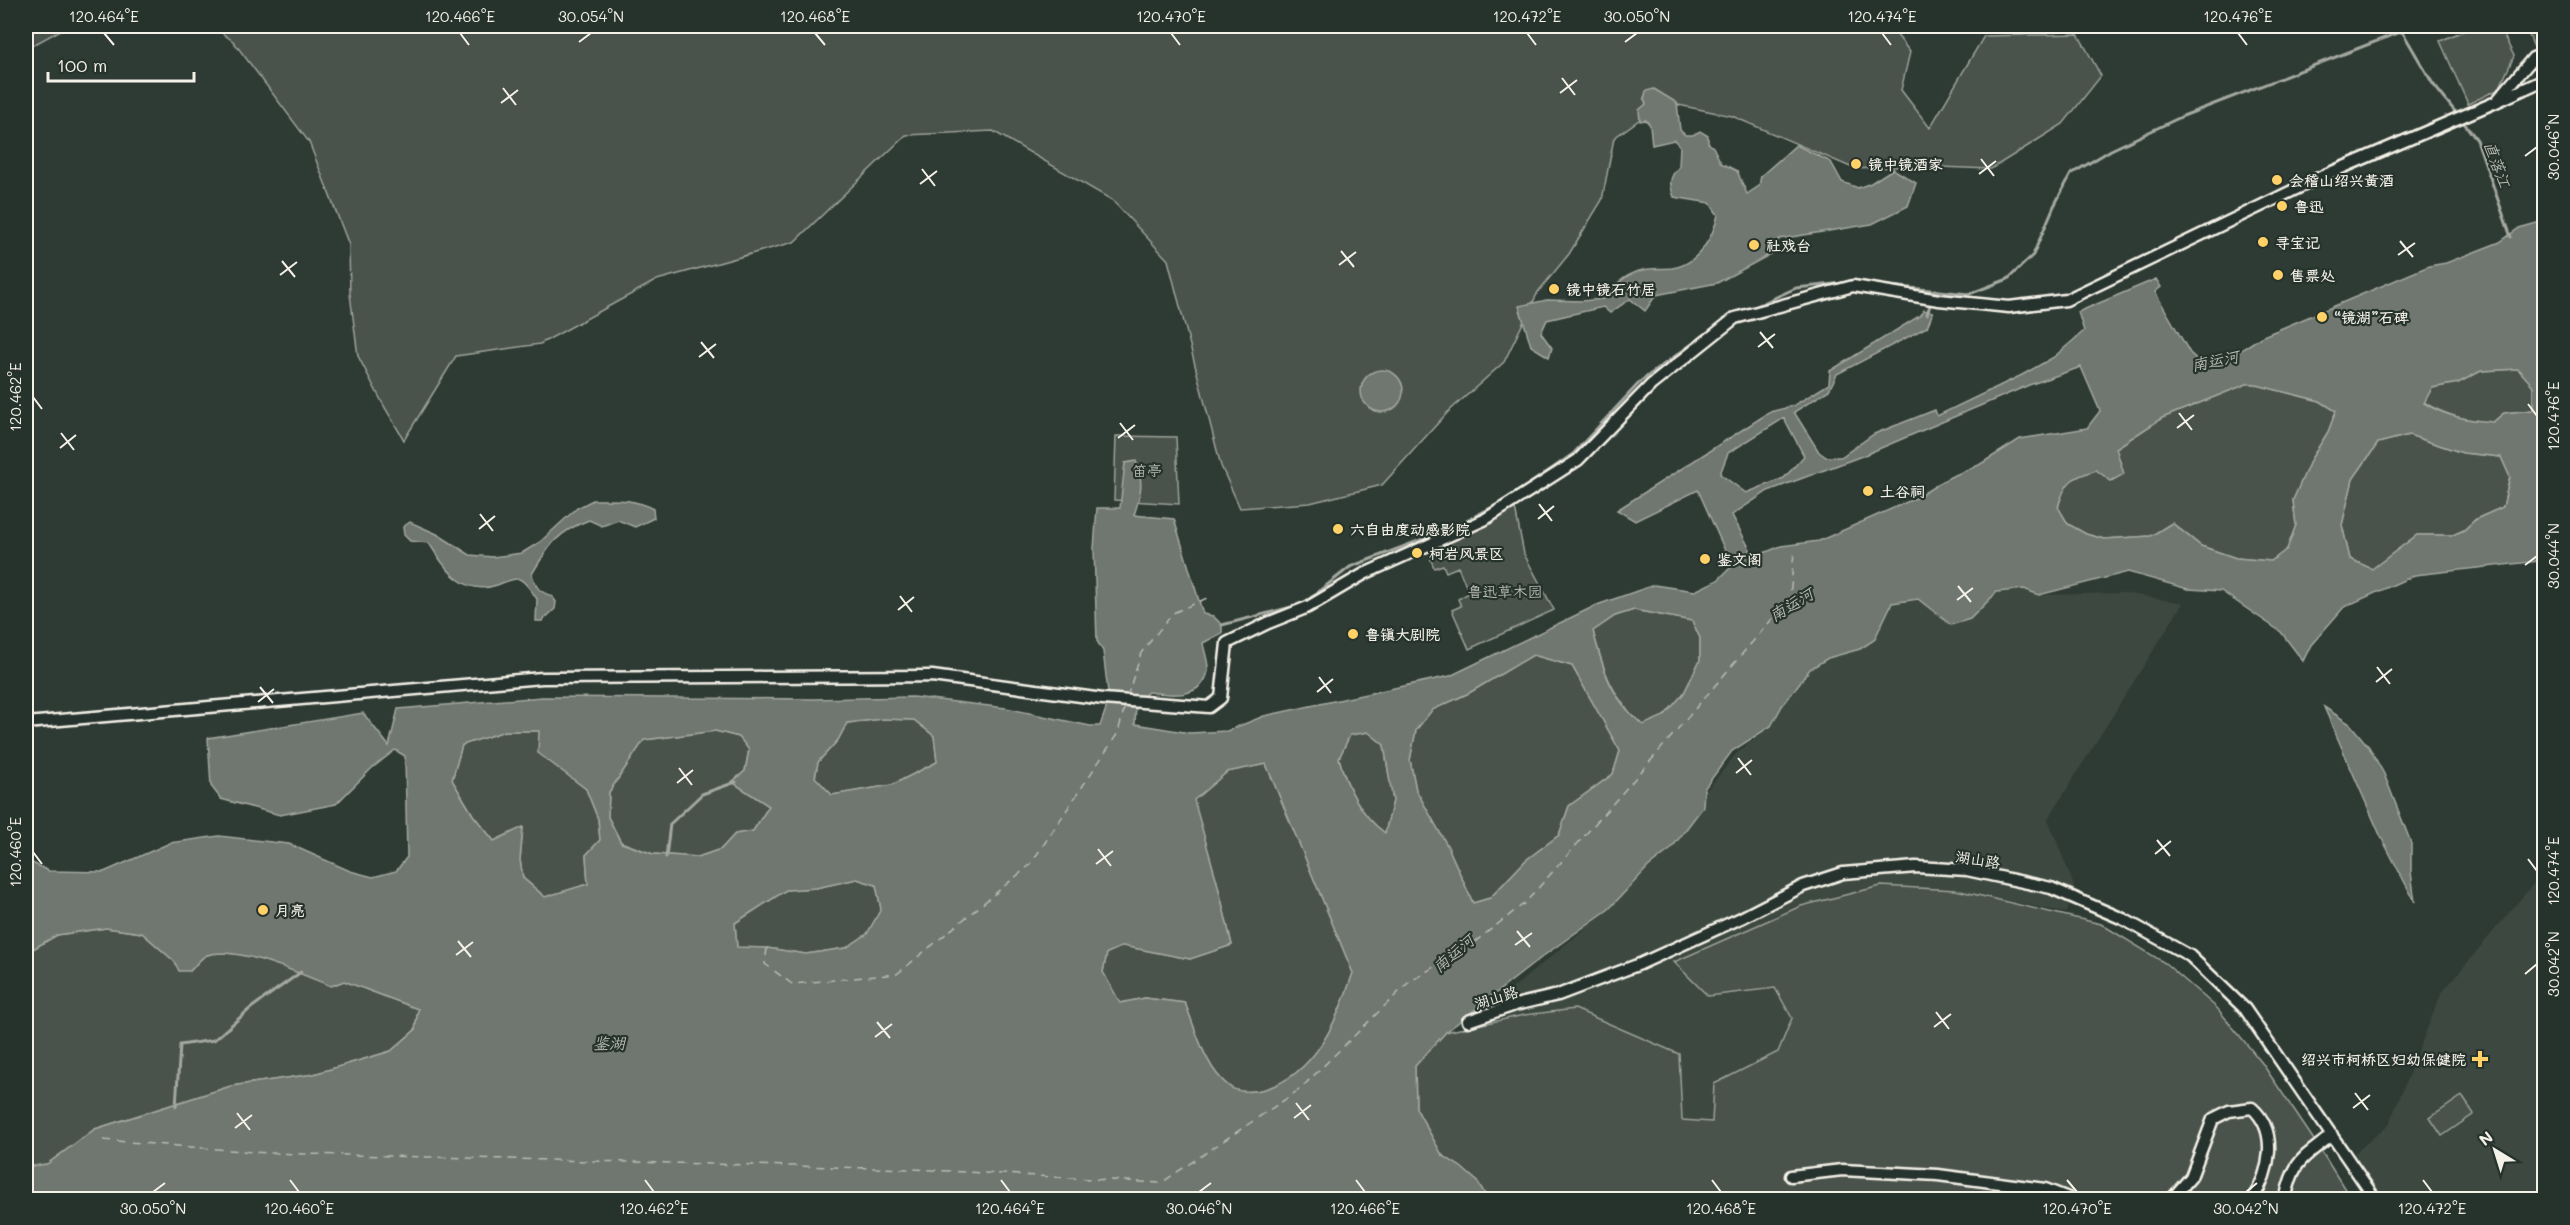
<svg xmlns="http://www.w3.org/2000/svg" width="2570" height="1225" font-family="Mali,'LXGW WenKai TC',sans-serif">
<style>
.built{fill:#3c4841}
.green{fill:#48524c;stroke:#9ea29a;stroke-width:1.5}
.water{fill:#6f7770;stroke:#a4a8a0;stroke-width:1.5;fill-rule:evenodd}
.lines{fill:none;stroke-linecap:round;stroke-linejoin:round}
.stream{stroke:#a4a8a0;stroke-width:3}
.ferry{stroke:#b8bab2;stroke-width:1.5;stroke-dasharray:8 6;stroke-linecap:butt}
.minor-casing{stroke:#f4f1e8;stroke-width:15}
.minor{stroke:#26332d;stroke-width:10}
.ticks{fill:none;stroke:#f4f1e8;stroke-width:2}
.poi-dot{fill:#ffd166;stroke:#26332d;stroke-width:2}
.labels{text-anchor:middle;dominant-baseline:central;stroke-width:4.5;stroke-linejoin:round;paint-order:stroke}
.poi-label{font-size:15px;font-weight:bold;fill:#f4f1e8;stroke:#26332d;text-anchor:start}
.park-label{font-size:15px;fill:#b8b9b1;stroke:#26332d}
.street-label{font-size:15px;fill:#f4f1e8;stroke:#26332d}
.water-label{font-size:16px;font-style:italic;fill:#b8bab2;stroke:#26332d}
.neatline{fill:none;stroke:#f4f1e8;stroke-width:2}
.ticks-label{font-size:15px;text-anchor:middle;fill:#f4f1e8}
</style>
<rect width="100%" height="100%" fill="#2e3b34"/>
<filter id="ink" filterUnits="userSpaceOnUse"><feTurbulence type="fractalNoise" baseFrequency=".0167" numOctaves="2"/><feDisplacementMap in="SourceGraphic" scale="12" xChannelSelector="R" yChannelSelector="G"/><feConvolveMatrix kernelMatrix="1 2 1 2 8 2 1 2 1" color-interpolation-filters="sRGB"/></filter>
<g filter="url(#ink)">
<path class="built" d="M2024,589L2039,595L2124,593L2183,603L2048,819L2074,886L2067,913L1956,890L1881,886L1708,996L1775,988L1792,1018L1778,1052L1715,1084L1712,1122L1682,1120L1513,1027L1497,1001L1609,909L1648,867L1671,849L1703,807L1706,791L1736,754L1771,726L1782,706L1810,669L1828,658L1860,649L1873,640L1892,603L1918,598L1970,619L1997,592Z
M2544,871V1199H2384L2354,1154L2389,1124L2441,994Z"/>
<path class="green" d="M26,26H68L26,49Z
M212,26H1890L1910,52L1901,90L1930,128L1984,36L2078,34L2101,76L2063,124L1991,169L1914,166L1855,169L1732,116L1664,102L1614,138L1602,200L1569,254L1538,292L1504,362L1447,413L1382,485L1310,503L1240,508L1221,466L1168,260L1112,200L993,131L906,135L794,242L657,280L540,344L456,356L404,440L384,406L358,356L350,294L349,245L309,142L233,41Z
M2475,26H2499L2514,56L2499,89L2468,104L2440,41Z
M2525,26H2544V42L2534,47Z
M2518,369L2533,385V410L2504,413L2493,422C2467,420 2447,417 2424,402L2432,388L2458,383L2481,371Z
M2249,383L2320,401L2336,411L2328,432L2311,459L2293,500L2296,525L2287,550L2271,561L2236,558L2201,546L2172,523L2151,536L2104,539L2086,534L2068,524L2058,508L2063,490L2070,479L2096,470L2116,448L2162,418Z
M2409,435L2463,453L2501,457L2510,477L2503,507L2476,519L2464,530L2453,535H2417L2372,569L2350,559L2342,525L2353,479L2378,443Z
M1116,436L1176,437L1179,504L1114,500Z
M1515,508L1524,554L1554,610L1469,649L1452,610L1461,606L1458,599L1469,593L1458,567L1446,572L1443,565L1434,568L1430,557L1435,548L1489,523Z
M1634,610L1692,621L1700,638V660L1684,693L1664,716L1643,726C1612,699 1603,669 1593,631L1615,616Z
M1533,655L1572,666L1620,751L1613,774L1569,806L1559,835L1526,860L1490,898L1473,903L1448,847L1416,790L1410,760L1416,730L1432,710L1469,693Z
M883,719L914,720L934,736L937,762L892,785L832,795L815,778L818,762L838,740L847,723Z
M505,731H539L573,778L586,789L598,819L600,840L586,855L588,884L545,897L523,878L520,860L523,828L494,841L473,815L452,780L462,745Z
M716,731L739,737L749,749L745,771L732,782L769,806L753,831L735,834L721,849L698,857L653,854L621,842L608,817L609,792L644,740Z
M1369,732L1384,745L1393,801L1385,833C1361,816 1346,786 1339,758L1350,735Z
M1266,764L1353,973C1338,1019 1316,1074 1265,1089C1256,1092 1238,1093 1230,1087C1205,1069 1196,1030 1185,1003L1145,998L1120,1003L1103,972L1107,953L1123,946L1190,959L1232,945L1217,882L1193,800L1227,772Z
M857,879L876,885L881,909L867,934L846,948L806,954L767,948H737L735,923L786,890L816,888Z
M1881,886L1956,890L2101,924L2165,963L2217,1008L2262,1063L2318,1146L2351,1199H1488L1477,1181L1442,1155L1416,1108L1415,1066L1446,1032L1524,1015L1575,1009L1679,1054L1682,1120L1712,1122L1714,1084L1778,1052L1792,1018L1775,988L1708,996L1674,962L1801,906Z
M106,928L142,933L174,961L190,971C195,966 201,957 207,955C238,945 301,973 331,986L344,981L418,1009L415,1030L391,1051L314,1074L231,1086L95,1129L47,1164L26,1167V953L57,935Z
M2462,1096L2474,1114L2442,1136L2430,1118Z"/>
<path class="water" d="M1654,89L1677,103L1680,130L1685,135H1693L1700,131L1708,136V143L1713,147L1721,163L1737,171L1747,194L1759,186L1761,176L1796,145L1831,162L1842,182L1858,188L1871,183L1893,169L1916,183L1908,206L1872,224L1779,239L1773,253L1717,283L1656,295L1645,311L1630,299L1610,313L1603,307L1547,320L1541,333L1552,348L1549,357L1531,346L1519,306L1547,300L1582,301L1603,299C1613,287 1623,276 1639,271C1649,268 1661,269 1672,268C1697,265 1713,238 1718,215L1710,203L1674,197C1669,184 1669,177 1679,167L1680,146L1674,140L1652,145L1650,125L1646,120L1640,121L1639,110L1646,104L1644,99L1646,91Z
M2544,221V567L2539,561L2415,575L2344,607L2311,645L2303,661L2281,632L2221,591L2188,589L2128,572L2039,595L2024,589L1997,592L1970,619L1951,625L1918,599L1892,603L1874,640L1860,649L1828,658L1810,669L1782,706L1771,726L1732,751L1704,789L1703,807L1671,849L1648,867L1609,909L1546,954L1446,1032L1415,1066L1416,1108L1442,1155L1461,1167L1477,1181L1488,1199H26V1167L47,1164L95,1129L231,1086L314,1074L391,1051L415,1030L418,1009L344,981L331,986C301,974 237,945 207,955C201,957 195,966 190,971H179L174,961L142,933L106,928L57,935L26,953V860L49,871L104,872L170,843L219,836L289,844L350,871L373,877L396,871L407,857L405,756L395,750L371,769L336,804L280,815L221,799L211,786L208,738L363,713L389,746L398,709L542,697L812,699L913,697L1006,708L1090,726H1100L1109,700L1103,651L1097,641L1094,549L1097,508H1120L1125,463L1136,461C1144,482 1141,494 1134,515L1174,519L1203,614L1213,616L1222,625V633L1203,643C1204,651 1209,663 1208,671C1202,700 1169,695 1148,692L1136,703L1135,724L1190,733L1227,731L1264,716L1450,676L1597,605L1654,585L1695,591L1718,580L1732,566L1698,490L1635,521L1617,510L1770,412L1793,406L1829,384L1830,371L1921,315L1924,310L1933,312L1927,327L1837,374L1829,390L1794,412L1819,452L1826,457H1841L1874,434L1935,410L1937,416L2022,375L2054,357L2084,331L2078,312L2156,279L2161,287L2155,292L2190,353L2202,364L2223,362L2261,337L2429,266L2446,263L2500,242L2519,228ZM2081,367L2100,411L2087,428L2020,439L1979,465L1948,478L1916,498L1819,541L1781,546L1754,557L1732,515L1768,491L1862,456L2029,385ZM2518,369L2533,386V410L2504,413L2493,422C2467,420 2447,417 2424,403L2432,388L2458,383L2481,371ZM2249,383L2320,401L2336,411L2328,432L2311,459L2293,500L2296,525L2287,549L2271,561L2236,558L2201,546L2172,523L2151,536L2104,539L2086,534L2068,524L2058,507C2066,480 2070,479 2096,470L2111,481L2124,474L2116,448L2162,418ZM1784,418L1804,456L1784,478L1746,493L1720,474L1728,453ZM2409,435L2463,453L2501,457L2510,477L2503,507L2476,519L2464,530L2453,535H2417L2372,569L2350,559L2342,525L2353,479L2378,443ZM1634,610L1692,621L1700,638V660L1684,693L1664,716L1643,725C1611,699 1603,670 1593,631L1615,616ZM1533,655L1572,666L1620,751L1613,774L1569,806L1559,835L1526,860L1490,898L1473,903L1448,847L1416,790L1410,760L1416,730L1432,710L1469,693ZM883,719L914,720L934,736L937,762L892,785L832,795L815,777L818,762L838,740L847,723ZM505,731H539L538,753L586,789L598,819L600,840L586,855L588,884L545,897L523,878L520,860L523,827L494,841L473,815L452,780L462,745ZM715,731L739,737L749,750L745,771L732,782L769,806L753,831L735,834L721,849L698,857L653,854L621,843L608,817L609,792L644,740ZM1368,732L1384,745L1393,801L1385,833C1361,816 1346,786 1339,758L1350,735ZM1266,764L1353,973C1338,1019 1316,1074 1265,1089C1256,1092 1238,1093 1230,1087C1205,1069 1196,1030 1185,1003L1145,998L1120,1003L1103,972L1107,953L1123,946L1190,959L1232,945L1217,882L1194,800L1227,772ZM857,879L876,885L881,909L867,934L846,948L806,954L767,948L737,947L735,923L786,890L816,888Z
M1361 391a21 21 0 1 1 42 0a21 21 0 1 1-42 0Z
M593,500C614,500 633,498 653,509L654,518L635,527L618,520L602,526L589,520C557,532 549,545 532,574C535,587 539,592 552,596L556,602L555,609L542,621H536L537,599C533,594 526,581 519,579C512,578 503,583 497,585C463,597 445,568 429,543L410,541L404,535L403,527L410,522L437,534L470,555L493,557L522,553L540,542L577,508Z
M2324,707L2350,724L2369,747L2384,774L2411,843V872L2415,902L2380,835Z"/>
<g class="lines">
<path class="stream" d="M2399,26L2433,84L2457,114
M2461,119L2477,140L2511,237
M1871,284L1969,294L2008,279L2033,255L2054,206L2071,174L2111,150L2183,116L2416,26
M1750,309L1796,288L1853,282
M1927,314L1935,290
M1524,488L1573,454L1641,381L1725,320
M1222,625L1303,604L1350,567L1455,527L1509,498
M666,857L670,824L702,794L736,782
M176,1106L180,1045L214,1040L251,1008L301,972"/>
<path class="ferry" d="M1127,697L1141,653L1173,613L1207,598
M767,948L765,964L792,984L897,974L1030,865L1118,733L1125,705
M103,1140L267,1153L913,1169L1161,1183L1299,1090L1408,983L1476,941L1525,903L1653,758L1790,598L1794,552"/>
<g class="minor-casing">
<path id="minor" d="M2544,53L2533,58L2496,102L2544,80
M26,723L542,678L932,676L1103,699L1209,707L1221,698L1227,643L1268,623L1308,607L1364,574L1484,520L1578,460L1651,385L1735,318L1853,286L1939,300L2009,307L2066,300L2325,175L2496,102
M1468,1021L1515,1005L1558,995L1640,964L1741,918L1803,886L1843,873L1916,867L1967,870L2051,888L2123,919L2190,956L2245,1009L2376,1200
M1791,1176L1842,1170L1938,1175L2045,1189L2073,1200
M2171,1200L2191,1177L2213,1119L2229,1111L2252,1108C2279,1132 2270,1172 2252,1200
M2285,1200C2294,1159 2301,1160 2332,1135"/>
</g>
<use href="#minor" class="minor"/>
</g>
</g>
<path class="ticks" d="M104,33L114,45M460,33L469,45M815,33L825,45M1171,33L1180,45M1527,33L1536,45M1882,33L1891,45M2238,33L2247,45M579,42L591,33M1625,42L1637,33M1562,78L1575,95M503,88L516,105M1560,93L1577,80M501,103L518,90M2525,156L2537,147M1981,159L1994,176M922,169L935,186M1979,174L1996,161M920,184L937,171M2400,241L2413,257M1341,251L1354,267M2398,255L2415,243M282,261L295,277M1339,265L1356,252M280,275L297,262M1760,332L1773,348M701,342L714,358M1758,347L1775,334M699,357L716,344M33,397L42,409M2528,404L2537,416M2179,413L2192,430M1120,423L1133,440M2177,428L2194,415M61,433L74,450M1118,438L1135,425M60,448L76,435M1539,504L1552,521M480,514L493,531M1538,519L1554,506M479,529L495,516M2525,565L2537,556M1958,586L1971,602M900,596L912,612M1957,600L1973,588M898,610L914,597M2377,667L2390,684M1319,677L1331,693M2376,682L2392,669M260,687L273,703M1317,692L1333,679M258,702L274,689M1738,758L1751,775M679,768L692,785M1736,773L1752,760M677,783L693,770M2157,840L2170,856M1098,849L1111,866M33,852L42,864M2155,854L2171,841M2528,859L2537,871M1096,864L1113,851M1517,931L1530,947M458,941L471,957M1515,945L1532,933M456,955L473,942M2525,974L2537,964M1936,1012L1949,1029M877,1022L890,1038M1934,1027L1951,1014M875,1037L892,1024M2355,1093L2368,1110M1296,1103L1309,1120M2353,1108L2370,1095M237,1113L250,1130M1294,1118L1311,1105M235,1128L252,1115M290,1180L299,1192M645,1180L654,1192M1001,1180L1010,1192M1356,1180L1365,1192M1712,1180L1721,1192M2067,1180L2077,1192M2423,1180L2432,1192M153,1192L165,1183M1199,1192L1211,1183M2246,1192L2257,1183"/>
<g class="poi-dot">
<circle cx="1856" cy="164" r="6"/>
<circle cx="2277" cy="180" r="6"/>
<circle cx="2282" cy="206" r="6"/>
<circle cx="2263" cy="242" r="6"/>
<circle cx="1754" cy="245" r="6"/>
<circle cx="2278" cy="275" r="6"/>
<circle cx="1554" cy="289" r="6"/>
<circle cx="2322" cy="317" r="6"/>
<circle cx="1868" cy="491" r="6"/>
<circle cx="1338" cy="529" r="6"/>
<circle cx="1417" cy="553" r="6"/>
<circle cx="1705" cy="559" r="6"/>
<circle cx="1353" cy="634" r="6"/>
<circle cx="263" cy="910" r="6"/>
<path d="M2477 1050h6v6h6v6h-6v6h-6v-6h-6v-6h6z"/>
</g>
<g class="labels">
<g class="poi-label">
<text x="1868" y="164">镜中镜酒家</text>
<text x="2289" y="180">会稽山绍兴黄酒</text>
<text x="2294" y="206">鲁迅</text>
<text x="2275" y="242">寻宝记</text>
<text x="1766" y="245">社戏台</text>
<text x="2290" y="275">售票处</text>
<text x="1566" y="289">镜中镜石竹居</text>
<text x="2334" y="317">“镜湖”石碑</text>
<text x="1880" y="491">土谷祠</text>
<text x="1350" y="529">六自由度动感影院</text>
<text x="1429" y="553">柯岩风景区</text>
<text x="1717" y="559">鉴文阁</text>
<text x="1365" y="634">鲁镇大剧院</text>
<text x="275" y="910">月亮</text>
<text x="2466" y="1059" text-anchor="end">绍兴市柯桥区妇幼保健院</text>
</g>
<g class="park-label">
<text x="1147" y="470">笛亭</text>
<text x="1505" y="591">鲁迅草木园</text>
</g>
<g class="street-label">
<text transform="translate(1978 859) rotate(9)">湖山路</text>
<text transform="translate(1496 997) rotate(-17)">湖山路</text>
</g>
<g class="water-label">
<text transform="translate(2498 164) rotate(70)">直落江</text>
<text transform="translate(2215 360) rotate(-11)">南运河</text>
<text transform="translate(1791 604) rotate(-31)">南运河</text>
<text transform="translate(1453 953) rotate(-40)">南运河</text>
<text x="609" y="1042">鉴湖</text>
</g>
</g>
<rect width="2570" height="1225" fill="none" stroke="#26332d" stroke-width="66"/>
<g transform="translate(2495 1150) rotate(322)" stroke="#26332d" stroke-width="4.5" paint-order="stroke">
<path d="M0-4.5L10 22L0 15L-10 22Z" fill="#f4f1e8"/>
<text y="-9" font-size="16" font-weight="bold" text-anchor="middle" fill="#f4f1e8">N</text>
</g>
<path d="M48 72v9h146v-9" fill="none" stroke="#f4f1e8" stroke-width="3"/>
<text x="57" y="72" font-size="18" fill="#f4f1e8" stroke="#26332d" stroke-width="4.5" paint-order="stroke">100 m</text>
<rect x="33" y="33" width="2504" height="1159" class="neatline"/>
<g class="ticks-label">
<text x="104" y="22">120.464°E</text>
<text x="460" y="22">120.466°E</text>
<text x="591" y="22">30.054°N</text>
<text x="815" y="22">120.468°E</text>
<text x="1171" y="22">120.470°E</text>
<text x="1527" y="22">120.472°E</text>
<text x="1637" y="22">30.050°N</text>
<text x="1882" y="22">120.474°E</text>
<text x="2238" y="22">120.476°E</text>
<text transform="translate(2554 147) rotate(-90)" y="5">30.046°N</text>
<text transform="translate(16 397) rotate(-90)" y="5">120.462°E</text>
<text transform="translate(2554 416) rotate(-90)" y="5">120.476°E</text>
<text transform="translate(2554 556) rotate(-90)" y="5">30.044°N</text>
<text transform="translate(16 852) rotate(-90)" y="5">120.460°E</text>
<text transform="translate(2554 871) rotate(-90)" y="5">120.474°E</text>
<text transform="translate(2554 964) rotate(-90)" y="5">30.042°N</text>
<text x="153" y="1214">30.050°N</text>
<text x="299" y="1214">120.460°E</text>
<text x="654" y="1214">120.462°E</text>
<text x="1010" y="1214">120.464°E</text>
<text x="1199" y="1214">30.046°N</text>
<text x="1365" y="1214">120.466°E</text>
<text x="1721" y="1214">120.468°E</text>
<text x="2077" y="1214">120.470°E</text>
<text x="2246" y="1214">30.042°N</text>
<text x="2432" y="1214">120.472°E</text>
</g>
</svg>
